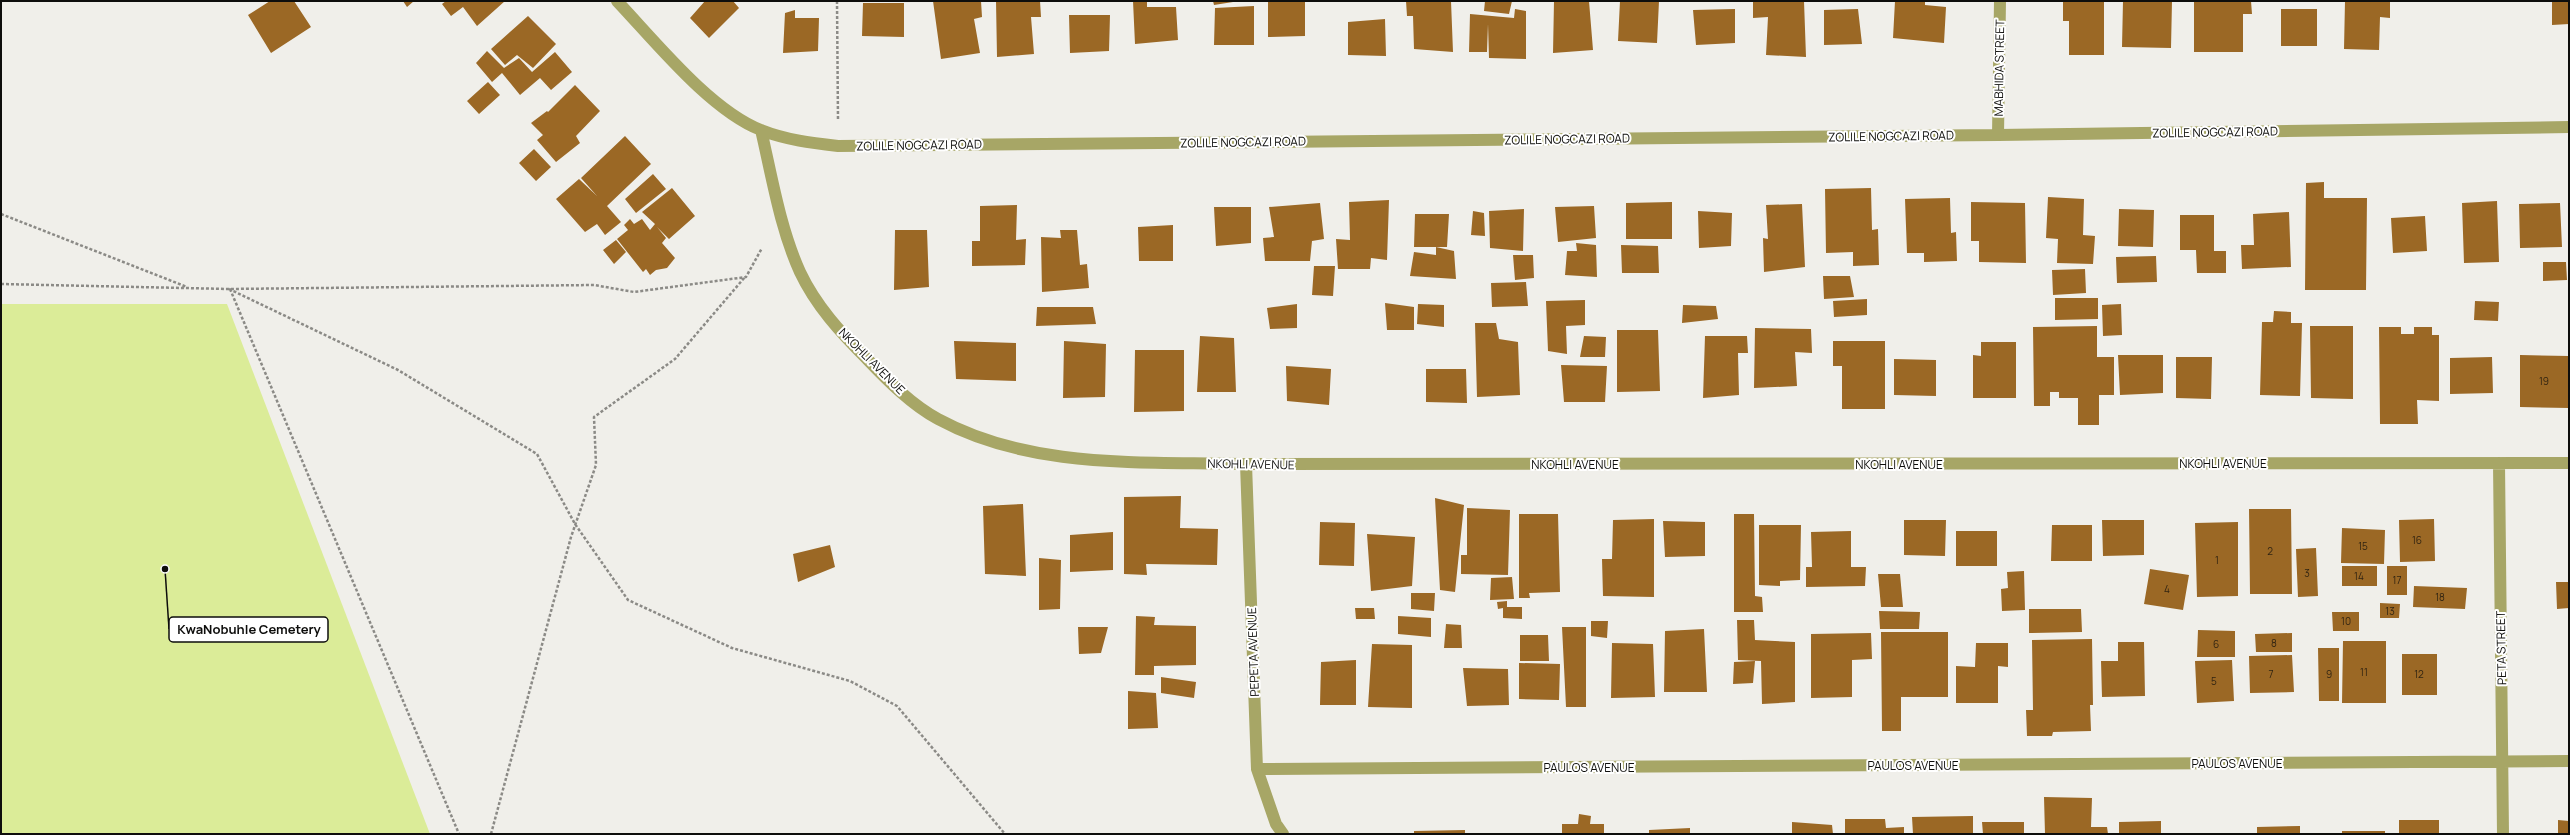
<svg xmlns="http://www.w3.org/2000/svg" width="2570" height="835" font-family="Manrope,sans-serif">
<style>
.green{fill:#dbec98}
.building{fill:#9b6825}
.lines{fill:none;stroke-linecap:round;stroke-linejoin:round}
.path{stroke:#8b8a86;stroke-width:2.5;stroke-dasharray:3 2;stroke-linecap:butt}
.minor{stroke:#a7a666;stroke-width:12}
.labels{text-anchor:middle;dominant-baseline:central;stroke-width:4;stroke-linejoin:round;paint-order:stroke}
.number-label{font-size:10px;fill:#312412}
.street-label{font-size:12px;fill:#0e0e0c;stroke:#fff}
.leader{fill:none;stroke:#0e0e0c;stroke-width:1.5}
.callout-dot{fill:#0e0e0c;stroke:#fff;stroke-width:1.5}
.callout{fill:#fff;stroke:#0e0e0c;stroke-width:1.5}
.callout-label{font-size:13px;text-anchor:middle;font-weight:bold;fill:#0e0e0c}
</style>
<rect width="100%" height="100%" fill="#f0efea"/>
<path class="green" d="M1,304H227L430,834H1Z"/>
<path class="building" d="M270,1H294L311,27L271,53L248,15Z
M403,1H414L407,7Z
M446,1H505L477,26L463,7L451,16L442,4Z
M705,1H733L739,8L709,38L690,18Z
M933,1H981L982,17L974,19L980,53L941,59Z
M996,1H1040L1041,17H1031L1034,54L997,57Z
M1133,1H1147V7H1176L1178,40L1135,44Z
M1213,1H1233V2L1214,5Z
M1268,1H1305V36L1268,37Z
M1406,1H1451L1453,52L1414,49L1413,16H1407Z
M1485,1H1512L1509,14L1484,11Z
M1554,1H1589L1593,50L1553,53Z
M1620,1H1659L1657,43L1618,41Z
M1753,1H1804L1806,57L1766,55L1768,17L1753,18Z
M1895,1H1925V5L1946,7L1944,43L1893,38Z
M2063,1H2104V55H2069V21H2063Z
M2123,1H2172L2171,48L2122,47Z
M2194,1H2251L2252,14H2243V52H2194Z
M2345,1H2390V18L2380,17L2379,50L2344,49Z
M2552,1H2569V24L2552,25Z
M863,3H904V37L862,36Z
M1254,6V45H1214L1215,8Z
M1515,9L1526,11V59L1489,58L1488,24L1487,52H1469L1470,14L1514,18Z
M1735,9V43L1696,45L1693,10Z
M1858,9L1862,44L1824,45V10Z
M2281,9H2317V46H2281Z
M795,10V18H819L818,51L783,53L785,13Z
M1069,15H1110L1109,51L1070,53Z
M528,16L556,44L533,68L517,55L505,65L491,49Z
M1385,19L1386,56L1348,55V22Z
M487,51L504,68L519,58L532,72L555,52L572,72L551,90L540,78L520,95L502,73L492,82L476,63Z
M488,82L500,95L479,114L467,101Z
M575,85L600,111L576,136L580,143L556,162L537,140L543,135L531,123L547,111L548,112Z
M625,136L651,164L607,206L621,222L605,235L597,224L585,232L556,199L579,179L597,196L581,178Z
M534,149L551,167L536,181L519,163Z
M653,174L666,189L636,213L625,199Z
M2324,182V198H2367L2366,290H2305L2306,183Z
M672,188L695,216L669,239L657,227L666,238L662,243L675,258L667,268L656,270L650,275L646,269L643,272L617,239L628,230L624,225L630,219L634,224L642,219L650,230L655,224L642,212Z
M1871,188L1872,230L1878,229L1879,265L1853,266V252L1826,253L1825,189Z
M2048,197L2084,199L2083,235L2095,236L2093,264L2057,263L2058,239L2046,238Z
M1950,198L1951,233L1956,232L1957,261L1924,262V253H1907L1905,199Z
M1389,200L1387,260L1371,258L1370,269H1338L1336,239L1350,240L1349,202Z
M2497,201L2499,262L2464,263L2462,203Z
M1672,202V239H1626V203Z
M1971,202L2025,203L2026,263L1979,262V241H1971Z
M1320,203L1324,239L1312,241L1310,261H1265L1263,238L1274,237L1269,207Z
M2560,203L2562,247L2520,248L2519,204Z
M1802,204L1805,267L1764,272L1763,238L1768,239L1766,205Z
M1017,205L1016,240L1026,239L1025,265L972,266V241H980V206Z
M1594,206L1596,238L1558,242L1555,207Z
M1214,207H1251V243L1216,246Z
M1524,209L1523,251L1490,248L1489,211Z
M2119,209L2154,210L2153,247L2118,246Z
M1473,211L1484,213L1485,236L1471,235Z
M1698,211L1732,213L1731,246L1699,248Z
M2289,212L2291,267L2242,269L2241,245H2254L2253,214Z
M1415,214H1449L1447,247H1436L1454,251L1456,279L1410,276L1414,252L1436,255V247H1414Z
M2180,215H2214V251H2226V273H2197L2196,250H2180Z
M2425,216L2427,251L2393,253L2391,218Z
M1173,225V261H1139L1138,227Z
M895,230H927L929,287L894,290Z
M1060,230H1077L1080,265L1087,264L1089,288L1042,292L1041,237L1061,238Z
M616,240L626,252L614,264L603,250Z
M1576,243L1596,245L1597,277L1565,275L1567,251H1577Z
M1621,245L1658,246L1659,273H1622Z
M1513,255H1533L1534,278L1515,280Z
M2156,256L2157,282L2117,283L2116,257Z
M2543,262H2566L2567,280L2543,281Z
M1314,266H1335L1333,296L1312,295Z
M2085,269L2086,293L2053,295L2052,270Z
M1823,276H1850L1854,297L1824,299Z
M1526,282L1528,306L1492,307L1491,283Z
M2055,298H2098V319L2055,320Z
M1867,299V315L1834,317L1833,301Z
M1585,300V325L1566,326L1567,354L1548,351L1546,301Z
M2475,301L2499,302L2498,321L2474,320Z
M1385,303L1414,307V330H1387Z
M1297,304V328L1270,329L1267,308Z
M1418,304L1444,305V327L1417,324Z
M2121,304L2122,335L2103,336L2102,305Z
M1683,305L1716,306L1718,319L1682,323Z
M1037,307H1093L1096,324L1036,326Z
M2274,311L2291,312V323H2302L2300,396L2260,395L2262,322H2273Z
M1475,323H1496L1499,339L1518,342L1520,395L1477,397Z
M2097,326V357H2114V395H2099V425H2078V398H2059V392H2050V406H2034L2033,327Z
M2310,326H2353V399L2311,398Z
M2379,327H2401V334H2414V327H2432V335H2439V401L2417,400L2418,424H2380Z
M1755,328L1811,329L1812,353L1795,352L1797,386L1754,388Z
M1617,330H1658L1660,391L1617,392Z
M1200,336L1234,338L1236,392H1197Z
M1584,336L1606,337L1605,357H1580Z
M1705,336H1747L1748,353H1738L1739,395L1703,398Z
M954,341L1016,343V381L956,379Z
M1064,341L1106,344L1105,397L1063,398Z
M1833,341H1885V409H1842V366H1833Z
M1981,342H2016V398H1973V355L1981,356Z
M1135,350H1184V411L1134,412Z
M2118,355H2163V393L2120,395Z
M2520,355L2569,356V408L2520,407Z
M2176,357H2212L2211,399L2176,398Z
M2492,357L2493,393L2450,394V358Z
M1894,359L1936,360V396L1894,395Z
M1561,365L1607,366L1605,402H1564Z
M1286,366L1331,369L1329,405L1287,401Z
M1426,369H1466L1467,403L1426,402Z
M1181,496L1180,528L1218,529L1217,565L1146,564L1147,575L1124,574V497Z
M1435,498L1464,505L1455,592L1440,590Z
M1023,504L1026,576L985,574L983,506Z
M1467,508L1510,510L1508,575L1461,574V555H1467Z
M2249,509H2291L2292,594H2250Z
M1519,514H1558L1560,592L1529,593L1530,598H1519Z
M1734,514H1754L1755,596L1762,597L1763,612H1734Z
M1654,519V597L1603,596L1602,559H1612L1613,520Z
M2434,519L2435,561L2400,562L2399,520Z
M1904,520H1946L1945,556L1904,555Z
M2102,520H2144V555L2103,556Z
M1663,521L1705,522V556L1665,557Z
M1320,522L1355,523L1354,566L1319,565Z
M2238,522V596L2197,597L2195,523Z
M1759,525H1801L1800,580L1780,581V586L1759,585Z
M2052,525H2092V561H2051Z
M2342,528L2385,530L2384,564L2341,563Z
M1851,531V567H1866L1865,586L1806,587V567H1812L1811,532Z
M1956,531H1997V566H1956Z
M1113,532V570L1070,572V535Z
M1367,534L1415,537L1412,586L1371,591Z
M830,545L835,567L798,582L793,554Z
M2316,548L2318,596L2298,597L2296,549Z
M1039,558L1061,560L1060,609L1039,610Z
M2342,566H2377V586H2342Z
M2387,566H2407V595H2387Z
M2150,569L2189,575L2183,610L2144,604Z
M2024,571L2025,610L2002,611L2001,589L2008,588L2007,572Z
M1878,574H1900L1903,607H1881Z
M1512,577L1514,599L1490,600L1491,578Z
M2556,582H2569V608L2557,609Z
M2414,586L2467,588L2465,609L2413,607Z
M1411,593H1435L1434,611L1411,609Z
M1507,601V607H1522V619L1503,618V608L1498,609L1497,602Z
M2380,603L2400,604L2399,618H2380Z
M1355,608H1374L1375,619H1356Z
M2029,609H2081L2082,632L2029,633Z
M1879,611L1920,612L1919,629H1880Z
M2332,612H2359V631H2333Z
M1136,616L1155,617L1154,625L1196,626V665L1154,666V675H1135Z
M1398,616L1431,618V637L1398,634Z
M1737,620H1754L1755,640L1795,642V702L1762,704L1761,661L1738,660Z
M1591,621H1608L1607,638L1591,636Z
M1446,624L1461,625L1462,648H1444Z
M1078,627H1108L1101,653L1079,654Z
M1562,627H1586V707H1566Z
M1704,629L1707,692H1664L1665,631Z
M2198,630L2235,631V657H2197Z
M1881,632H1948V697H1901V731H1882Z
M1871,633L1872,659L1852,660V697L1811,698V634Z
M2292,633V652H2256L2255,634Z
M1520,635H1548L1549,661H1520Z
M2092,639L2093,705H2090L2091,731L2053,732L2052,736H2027L2026,710H2033L2032,640Z
M2343,641H2386V703H2342Z
M2118,642H2144L2145,696L2102,697L2101,661H2118Z
M1612,643L1653,644L1655,697L1611,698Z
M1976,643H2008V667L1998,666V703H1956V666L1975,667Z
M1372,644L1412,645V708L1368,707Z
M2318,648H2339V701H2319Z
M2402,654H2437V695H2402Z
M2292,655L2294,692L2250,693L2249,656Z
M1356,660V705H1320L1321,662Z
M2232,660L2234,701L2197,703L2195,661Z
M1755,661L1753,683L1733,684L1734,662Z
M1519,663L1560,664L1559,700L1519,699Z
M1463,668L1508,669L1509,705L1467,706Z
M1161,677L1196,682L1194,698L1161,693Z
M1128,691L1156,693L1158,728L1128,729Z
M2044,797L2092,798L2091,827H2107L2108,834H2045Z
M1579,814L1591,816L1590,824H1604V834H1562V824H1578Z
M1973,816V834H1913L1912,817Z
M1845,819H1885L1886,828L1904,827V834H1845Z
M2399,820H2439V834H2399Z
M2558,820L2569,821V834H2558Z
M2161,821V834H2119V822Z
M1792,822L1832,825L1833,834H1792Z
M1982,822H2024V834H1983Z
M2300,826V834H2257V827Z
M1690,828V834H1649V830Z
M1465,830V834H1414V831Z
M2342,831H2385V834H2342Z"/>
<g class="lines">
<path class="path" d="M837,1L838,120
M1,214L187,287
M1,284L229,289L594,285L634,292L746,277L762,248
M229,289L398,370L537,454L575,524L628,600L732,648L850,681L897,706L1005,834
M230,289L459,834
M491,834L571,537L596,465L594,417L675,359L745,277"/>
<path class="minor" d="M617,1C655,41 710,110 761,130C786,140 812,143 838,146L1998,135L2569,127
M761,130C772,177 780,228 800,272C816,306 841,333 867,359C888,381 912,405 938,419C1032,470 1143,461 1246,464L2569,463
M1998,135L2000,1
M2499,463L2503,834
M1246,464L1257,769L1276,824L1283,834
M1257,769L2569,761"/>
</g>
<g class="labels">
<g class="number-label">
<text x="2544" y="381">19</text>
<text x="2417" y="540">16</text>
<text x="2363" y="546">15</text>
<text x="2270" y="551">2</text>
<text x="2217" y="560">1</text>
<text x="2307" y="573">3</text>
<text x="2359" y="576">14</text>
<text x="2397" y="580">17</text>
<text x="2167" y="589">4</text>
<text x="2440" y="597">18</text>
<text x="2390" y="611">13</text>
<text x="2346" y="621">10</text>
<text x="2274" y="643">8</text>
<text x="2216" y="644">6</text>
<text x="2364" y="672">11</text>
<text x="2271" y="674">7</text>
<text x="2329" y="674">9</text>
<text x="2419" y="674">12</text>
<text x="2214" y="681">5</text>
</g>
<g class="street-label">
<text transform="translate(1999 68) rotate(-89)">MABHIDA STREET</text>
<text transform="translate(2215 132) rotate(-1)">ZOLILE NOGCAZI ROAD</text>
<text transform="translate(1891 136) rotate(-1)">ZOLILE NOGCAZI ROAD</text>
<text transform="translate(1567 139) rotate(-1)">ZOLILE NOGCAZI ROAD</text>
<text transform="translate(1243 142) rotate(-1)">ZOLILE NOGCAZI ROAD</text>
<text transform="translate(919 145) rotate(-1)">ZOLILE NOGCAZI ROAD</text>
<text transform="translate(872 361) rotate(45)">NKOHLI AVENUE</text>
<text x="2223" y="463">NKOHLI AVENUE</text>
<text transform="translate(1251 464) rotate(1)">NKOHLI AVENUE</text>
<text x="1575" y="464">NKOHLI AVENUE</text>
<text x="1899" y="464">NKOHLI AVENUE</text>
<text transform="translate(2501 648) rotate(-91)">PETA STREET</text>
<text transform="translate(1253 652) rotate(-92)">PEPETA AVENUE</text>
<text x="2237" y="763">PAULOS AVENUE</text>
<text x="1913" y="765">PAULOS AVENUE</text>
<text x="1589" y="767">PAULOS AVENUE</text>
</g>
</g>
<path class="leader" d="M165 569L169 629"/>
<circle class="callout-dot" cx="165" cy="569" r="4"/>
<rect class="callout" x="169" y="617" width="159" height="25" rx="4"/>
<g class="callout-label">
<text x="249" y="634">KwaNobuhle Cemetery</text>
</g>
<rect width="2570" height="835" fill="none" stroke="#0e0e0c" stroke-width="4"/>
</svg>
